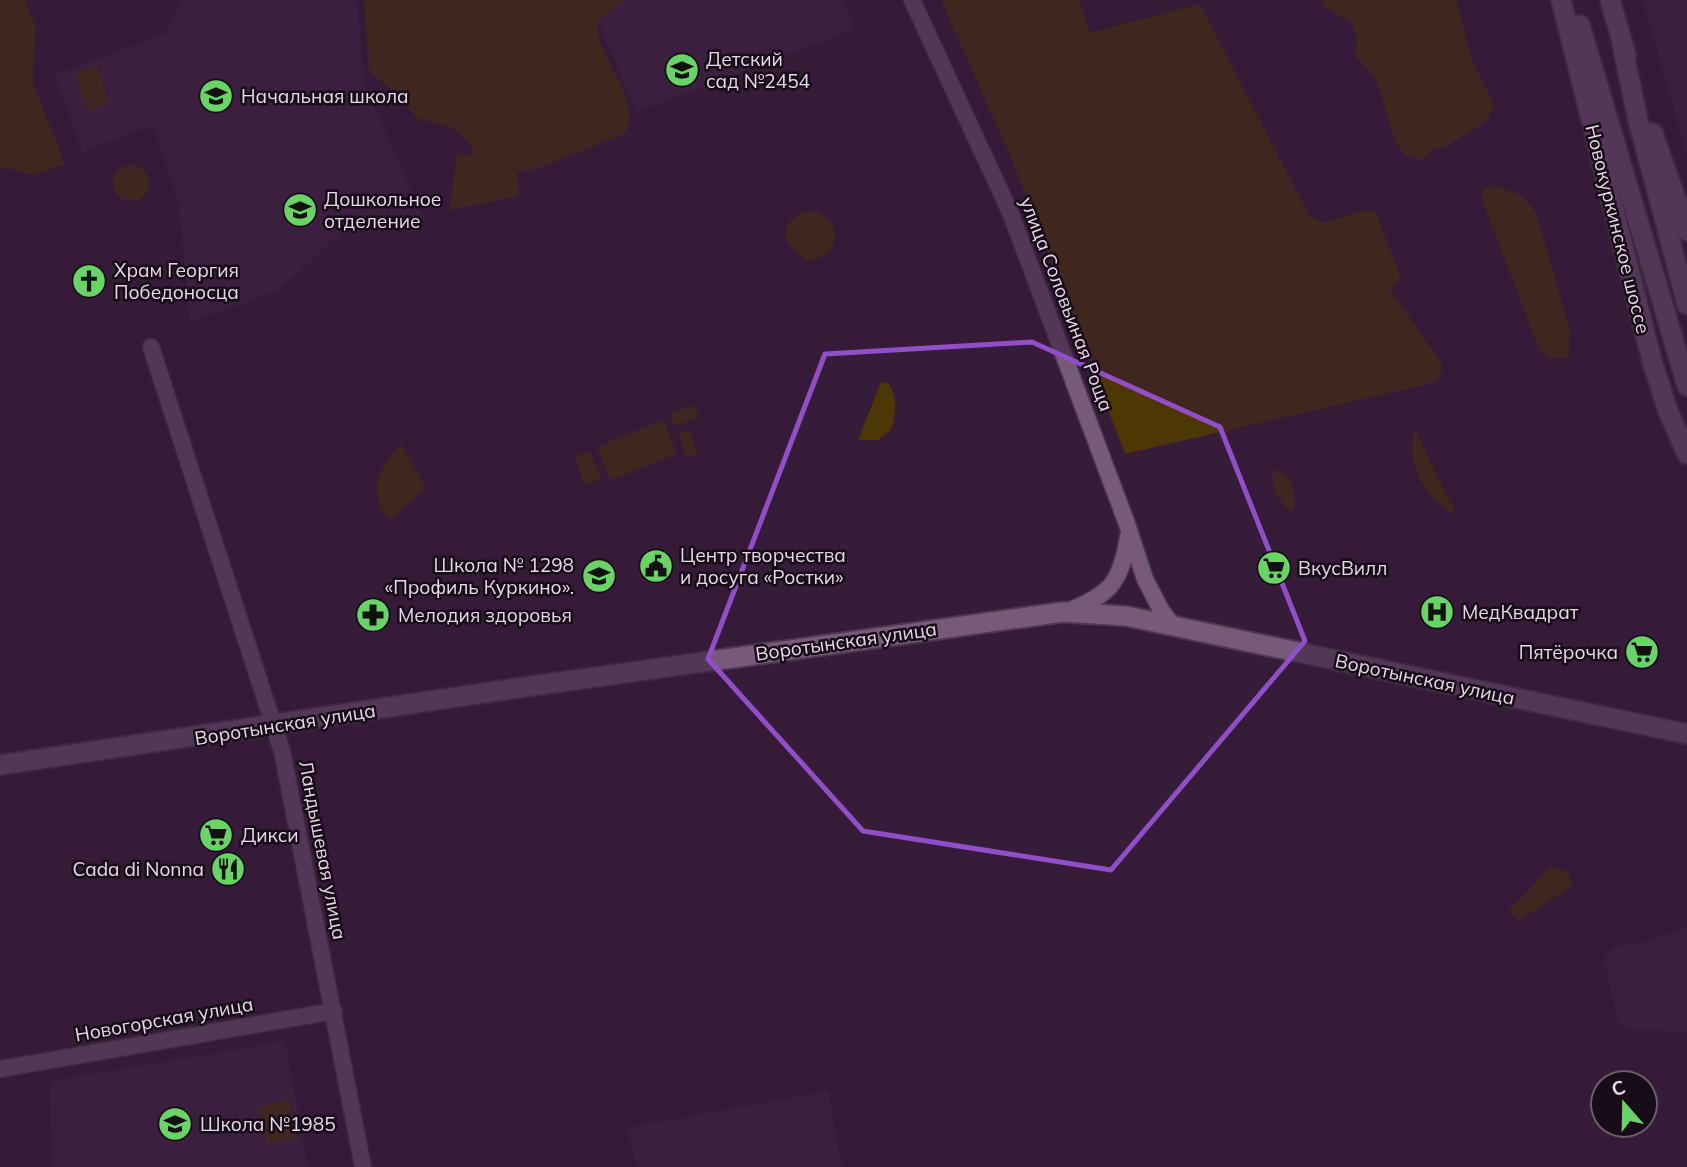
<svg xmlns="http://www.w3.org/2000/svg" width="1687" height="1167" font-family="Mulish,sans-serif">
<style>
.built{fill:#422446}
.green{fill:#4d3703}
.lines{fill:none;stroke-linecap:round;stroke-linejoin:round}
.minor-casing{stroke:#4d3850;stroke-width:19}
.tertiary-casing{stroke:#4d3850;stroke-width:23}
.secondary-casing{stroke:#4d3850;stroke-width:23}
.minor{stroke:#775a7a;stroke-width:16}
.tertiary{stroke:#775a7a;stroke-width:19}
.secondary{stroke:#775a7a;stroke-width:19}
.marked{fill:none;stroke:#914ec8;stroke-width:5;stroke-linejoin:round}
.labels{text-anchor:middle;dominant-baseline:central;stroke-width:5;stroke-linejoin:round;paint-order:stroke}
.poi-label{font-size:19px;fill:#e9d8eb;stroke:#170c18;text-anchor:start}
.street-label{font-size:19px;fill:#e9d8eb;stroke:#170c18}
</style>
<rect width="100%" height="100%" fill="#351c38"/>
<path class="built" d="M181,0H357L364,82L423,218L411,232L385,227L348,233L332,241L278,291L190,322L179,203L153,125L83,152L55,75L165,34Z
M590,0H842L856,29L636,112Z
M1643,0H1687V154Z
M1687,927V1033L1630,1028L1618,1023L1604,959L1612,949L1622,945L1648,941Z
M285,1041L308,1167H51L50,1081Z
M828,1091L842,1167H643L635,1161L628,1128Z"/>
<path class="green" d="M0,0H24L35,24L33,84L65,164L33,175L0,166Z
M364,0H623L598,21C598,26 598,32 599,38C607,69 639,99 626,133L531,171H517L519,196L450,210L457,153L473,156L474,153L469,143L454,128L417,118L397,94L369,71Z
M941,0H1079L1090,33L1200,4L1309,216L1323,223L1362,211H1375L1401,278L1390,289L1443,366L1437,382L1125,454L1011,157Z
M1322,0H1456L1473,63L1494,105L1488,120L1447,146L1433,149L1422,160L1406,156L1396,143L1376,79L1355,55L1357,38L1352,23L1324,6Z
M97,66L109,103L88,111L75,74Z
M113 183a18 18 0 1 1 36 0a18 18 0 1 1-36 0Z
M1494,185L1523,196L1536,213L1570,330L1569,357L1548,359L1539,349L1482,199L1483,190Z
M809,211C846,216 842,261 805,260C800,254 794,250 789,244C778,228 795,214 809,211Z
M881,382L889,384C898,400 896,413 891,430L878,440H858Z
M694,405L699,417L674,426L670,414Z
M663,420L677,454L610,480L597,447Z
M1414,428L1457,516C1423,496 1407,468 1414,428Z
M689,430L698,454L687,458L678,434Z
M401,444L425,488L390,521C365,493 379,468 401,444Z
M590,451L601,478L585,485L574,457Z
M1277,470C1293,476 1297,494 1294,509L1290,511C1279,499 1270,489 1273,472Z
M1550,867L1568,872L1572,886L1518,921L1509,911Z
M289,1100L297,1137L267,1144L259,1107Z"/>
<g class="lines">
<g class="minor-casing">
<path id="minor" d="M912,0L1010,212L1127,524L1145,579L1161,610L1173,626
M151,347L282,751L363,1167
M1068,611C1110,595 1121,582 1128,537
M0,1069L334,1011"/>
</g>
<g class="tertiary-casing">
<path id="tertiary" d="M0,765L531,686L1063,612L1126,616L1687,734"/>
</g>
<g class="secondary-casing">
<path id="secondary" d="M1561,0L1652,361L1668,411L1687,454
M1610,0L1626,55
M1580,25L1687,386
M1622,44L1638,120L1687,304
M1653,133L1687,231"/>
</g>
<use href="#minor" class="minor"/>
<use href="#tertiary" class="tertiary"/>
<use href="#secondary" class="secondary"/>
</g>
<path d="M0 0H1687V1167H0ZM1032,342L1220,427L1305,641L1111,870L863,831L708,659L825,354Z" fill="#351c38" fill-opacity=".55" fill-rule="evenodd"/>
<path class="marked" d="M1032,342L1220,427L1305,641L1111,870L863,831L708,659L825,354Z"/>
<defs>
<g id="school-disc" transform="scale(1.75)"><circle r="9.5" fill="#68d465" stroke="#170c18"/><path d="M0-5L7-2L0 1L-7-2ZM-4 1L0 2.5L4 1V4Q0 6-4 4Z" fill="#111"/></g>
<g id="church-disc" transform="scale(1.75)"><circle r="9.5" fill="#68d465" stroke="#170c18"/><path d="M-1.2-6h2.4v3.5h3.3v2.4h-3.3V6h-2.4V-.1h-3.3v-2.4h3.3Z" fill="#111"/></g>
<g id="civic-disc" transform="scale(1.75)"><circle r="9.5" fill="#68d465" stroke="#170c18"/><path d="M-.6-6.5H3V-4.5H.6V-3L4-1V1h2V6H-6V1h2V-1L-.6-3ZM-1.2 2.5V6h2.4V2.5Z" fill="#111"/></g>
<g id="supermarket-disc" transform="scale(1.75)"><circle r="9.5" fill="#68d465" stroke="#170c18"/><path d="M-6-5.5h2.5l.6 2H6L4.5 2H-2.5L-4.4-4H-6ZM-1.5 3.2a1.3 1.3 0 1 0 .1 0ZM3 3.2a1.3 1.3 0 1 0 .1 0Z" fill="#111"/></g>
<g id="hospital-disc" transform="scale(1.75)"><circle r="9.5" fill="#68d465" stroke="#170c18"/><path d="M-5-5h3v3.5h4V-5h3V5h-3V1.5h-4V5h-3Z" fill="#111"/></g>
<g id="pharmacy-disc" transform="scale(1.75)"><circle r="9.5" fill="#68d465" stroke="#170c18"/><path d="M-2-6h4v4h4v4h-4v4h-4v-4h-4v-4h4Z" fill="#111"/></g>
<g id="restaurant-disc" transform="scale(1.75)"><circle r="9.5" fill="#68d465" stroke="#170c18"/><path d="M-5-6h1v4h1v-4h1v4h1v-4h1v5L-1.5 .5V6h-2V.5L-5-1ZM5-6V6H3V1.5H1.5Q1.5-4 5-6Z" fill="#111"/></g>
</defs>
<g fill-rule="evenodd">
<use href="#school-disc" x="682" y="70"/>
<use href="#school-disc" x="216" y="96"/>
<use href="#school-disc" x="300" y="210"/>
<use href="#church-disc" x="89" y="281"/>
<use href="#civic-disc" x="656" y="566"/>
<use href="#supermarket-disc" x="1274" y="568"/>
<use href="#school-disc" x="599" y="576"/>
<use href="#hospital-disc" x="1437" y="612"/>
<use href="#pharmacy-disc" x="373" y="615"/>
<use href="#supermarket-disc" x="1642" y="652"/>
<use href="#supermarket-disc" x="216" y="835"/>
<use href="#restaurant-disc" x="228" y="869"/>
<use href="#school-disc" x="175" y="1124"/>
</g>
<g class="labels">
<g class="poi-label">
<text x="706" y="59">Детский<tspan x="706" dy="22">сад №2454</tspan></text>
<text x="241" y="96">Начальная школа</text>
<text x="324" y="199">Дошкольное<tspan x="324" dy="22">отделение</tspan></text>
<text x="114" y="270">Храм Георгия<tspan x="114" dy="22">Победоносца</tspan></text>
<text x="680" y="555">Центр творчества<tspan x="680" dy="22">и досуга «Ростки»</tspan></text>
<text x="574" y="565" text-anchor="end">Школа № 1298<tspan x="574" dy="22">«Профиль Куркино».</tspan></text>
<text x="1298" y="568">ВкусВилл</text>
<text x="1462" y="612">МедКвадрат</text>
<text x="398" y="615">Мелодия здоровья</text>
<text x="1618" y="652" text-anchor="end">Пятёрочка</text>
<text x="241" y="835">Дикси</text>
<text x="204" y="869" text-anchor="end">Cada di Nonna</text>
<text x="200" y="1124">Школа №1985</text>
</g>
<g class="street-label">
<text transform="translate(1618 229) rotate(76)">Новокуркинское шоссе</text>
<text transform="translate(1067 304) rotate(69)">улица Соловьиная Роща</text>
<text transform="translate(846 641) rotate(-8)">Воротынская улица</text>
<text transform="translate(1425 679) rotate(12)">Воротынская улица</text>
<text transform="translate(285 724) rotate(-9)">Воротынская улица</text>
<text transform="translate(323 850) rotate(79)">Ландышевая улица</text>
<text transform="translate(164 1019) rotate(-10)">Новогорская улица</text>
</g>
</g>
<g transform="translate(1624 1104) rotate(340)"><circle r="33" fill="#170c18" stroke="#6b5e6c" stroke-width="2"/>
<path d="M0-5L12 26L0 18L-12 26Z" fill="#68d465"/>
<text y="-10" font-size="19" font-weight="bold" text-anchor="middle" fill="#e9d8eb">С</text>
</g>
</svg>
